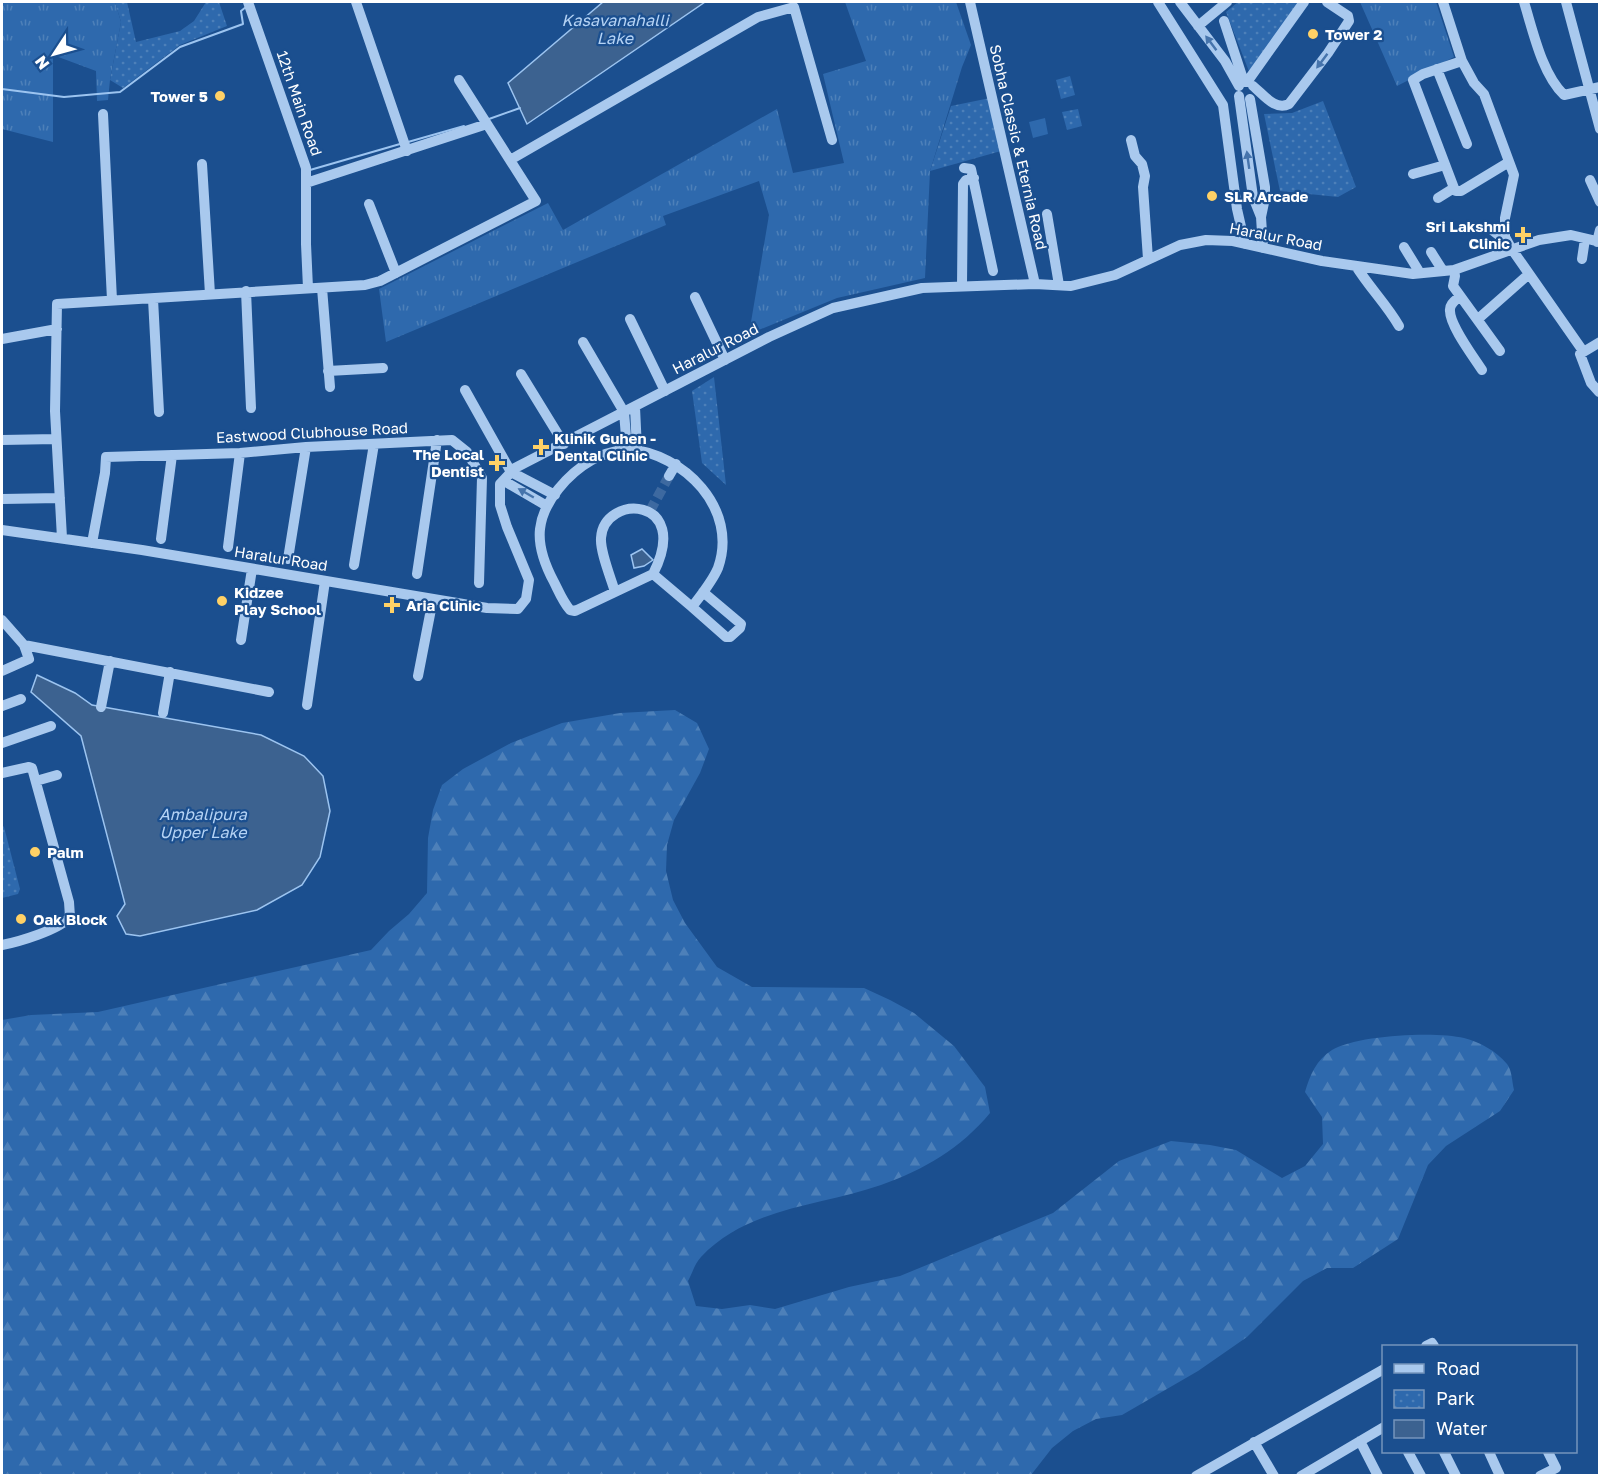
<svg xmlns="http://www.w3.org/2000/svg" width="1601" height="1477" font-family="'Golos Text',sans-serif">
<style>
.grass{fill:url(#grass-tufts)}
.forest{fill:url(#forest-firs)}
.park{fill:url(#park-dots)}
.pitch{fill:#2e69ad}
.water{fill:#3c6290;stroke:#9cc4f0;stroke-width:1.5}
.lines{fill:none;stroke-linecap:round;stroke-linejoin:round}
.stream{stroke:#9cc4f0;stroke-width:2}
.minor-tunnel{stroke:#3d69a0;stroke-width:10;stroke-dasharray:10 5;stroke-linecap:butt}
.minor{stroke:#a9c9ee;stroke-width:10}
.oneway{fill:#4674ac}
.poi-dot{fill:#ffd166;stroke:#1b4f8f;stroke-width:2}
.labels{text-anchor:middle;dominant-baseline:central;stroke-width:4.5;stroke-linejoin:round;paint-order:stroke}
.poi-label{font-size:15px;font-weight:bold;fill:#fff;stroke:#1b4f8f;text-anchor:start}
.street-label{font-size:15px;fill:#fff;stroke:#1b4f8f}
.water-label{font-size:16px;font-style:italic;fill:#b5d3f5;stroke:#1b4f8f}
</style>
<defs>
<pattern id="grass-tufts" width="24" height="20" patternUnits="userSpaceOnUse" patternTransform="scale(1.5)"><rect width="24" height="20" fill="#2e69ad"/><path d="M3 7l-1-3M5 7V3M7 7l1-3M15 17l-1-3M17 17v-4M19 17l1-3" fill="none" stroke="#4d80b9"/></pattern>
<pattern id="forest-firs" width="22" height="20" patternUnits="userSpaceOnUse" patternTransform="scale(1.5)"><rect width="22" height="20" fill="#2e69ad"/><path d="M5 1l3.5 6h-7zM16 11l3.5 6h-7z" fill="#4d80b9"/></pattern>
<pattern id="park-dots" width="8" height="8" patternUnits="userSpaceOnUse" patternTransform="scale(1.5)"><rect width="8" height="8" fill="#2e69ad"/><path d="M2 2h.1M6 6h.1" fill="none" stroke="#4d80b9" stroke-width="1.8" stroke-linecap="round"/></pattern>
</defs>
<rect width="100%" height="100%" fill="#1b4f8f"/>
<path class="grass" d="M2,2H115L121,22L110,80L108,100L97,101L96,71L53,55V142L2,129Z
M845,2H956L971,45L962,67L930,171L925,278L837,298L749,334L769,215L759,181L663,216L666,225L386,342L379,289L548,203L563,230L777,109L793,173L844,163L823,74L866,61Z
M1360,2H1436L1454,57L1397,86Z"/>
<path class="forest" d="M675,710L697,723L709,749L700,773L674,820L667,845L666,871L673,900L685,923L717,967L752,987L864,988L890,1000L914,1013L954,1046L985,1087L990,1113C961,1148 924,1170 881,1185C821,1206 748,1207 701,1257C695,1263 692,1274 688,1281L696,1306L722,1309L750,1305L775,1309L849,1287L900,1276L1053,1213L1119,1161L1171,1141L1210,1145L1236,1150L1282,1178L1305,1166L1323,1144L1322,1117L1305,1092C1310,1075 1316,1060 1332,1050C1356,1035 1436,1031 1464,1038C1480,1042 1496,1051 1507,1064C1512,1070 1512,1082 1514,1090L1500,1111L1446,1146L1428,1165L1398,1239L1353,1268H1327L1303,1281L1247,1337L1198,1371L1122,1415L1096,1419L1073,1431L1052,1448L1031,1475H2V1020L31,1015L98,1012L371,950L389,931L409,914L427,893L428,838L433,810L442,785L463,769L511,743L562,723L620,713Z"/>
<path class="park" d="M115,2H127L136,42L180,31L194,21L206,2H219L227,26L180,45L123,88L110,80L121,22Z
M1238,2H1299L1250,74L1226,12Z
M1070,76L1075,95L1061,99L1056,80Z
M990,98L1001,151L930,171L951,106Z
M1323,101L1356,187L1338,197L1280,191L1264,114L1292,113Z
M1078,109L1082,126L1067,130L1062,112Z
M714,377L726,485L702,463L692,391Z
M2,825L4,827L20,889L18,894L2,898Z"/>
<path class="pitch" d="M1045,118L1048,134L1033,138L1029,122Z"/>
<path class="water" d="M603,2H705L527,124L508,83Z
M642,549L653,560L644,566L634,568L631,555Z
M37,675L75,693L92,705L261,735L304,756L323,776L330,811L320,857L302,885L257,910L140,936L126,934L117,916L125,904L81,736L31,692Z"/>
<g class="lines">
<path class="stream" d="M2,89L64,97L120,92L180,47L243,24L241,11L246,7
M489,119L520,108
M408,142L464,126
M310,170L400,144"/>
<path class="minor-tunnel" d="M650,511L669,476"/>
<path class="minor" d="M248,2L306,168V244L308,288
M356,2L407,151
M970,2L1035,284
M1158,2L1223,105L1237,209L1245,244
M1180,2L1225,61L1239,86
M1443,2L1462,61L1474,83L1484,94L1514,175L1505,218V237L1511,248L1583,351
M1524,2C1533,31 1542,74 1564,95L1600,87
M1566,2L1600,129
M1224,21L1244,82
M1198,26L1227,2
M1462,61L1423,74L1413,80L1454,188L1456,191H1461L1509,162
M1437,69L1467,144
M1247,82L1304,2
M1253,86C1264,95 1275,111 1289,104L1328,53L1349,21L1348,16L1327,2
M1239,96L1253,197L1261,217L1263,248
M1250,99L1265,187V198L1261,217
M103,114L112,300
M1131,140L1135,156L1142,164L1145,176L1143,187L1148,259
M510,160L758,17L794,7L832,140
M202,164L210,294
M964,168L971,169L993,271
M1413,174L1445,165
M1590,180L1600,202
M306,183L487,124
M1438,198L1454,188
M369,204L396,273
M1047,214L1059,285
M1491,229L1501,237H1505
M1597,242L1600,230
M1404,247L1420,273
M1431,252L1443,271
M1582,259L1585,239
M1356,266C1369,287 1387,305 1399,326
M1454,270L1455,276L1453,286L1500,351
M962,286L963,184L966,180L974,178
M322,288L330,387
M246,291L251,408
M1460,296C1456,300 1449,304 1450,311C1450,326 1473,356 1482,370
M695,297L725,360
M153,299L159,412
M630,319L665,391
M1478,319L1529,274
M2,339L57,329
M583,342L624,412L627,449
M328,371L383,368
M521,374L564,444
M465,390L511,472L555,495
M1599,392L1591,383L1580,354L1600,342
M635,407L637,450
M2,440L56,439
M627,449C684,453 739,509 718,568C712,582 701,595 692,607L653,574L575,611L570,610C563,602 559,592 554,582C546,567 538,547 540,529C543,501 569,473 592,460C602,454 615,451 627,449Z
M669,476L676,464
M504,481L547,506
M2,499L60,498
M2,530L142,550L487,608L518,609L526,599L529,580L507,527L500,505V484L515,468L769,337L833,308L922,288L1035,284L1071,286L1115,275L1180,245L1206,240L1233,241L1322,261L1413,274L1454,270L1539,240L1571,235L1600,242
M62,538L55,411L57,304L365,285L380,281L536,201L459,80
M161,539L172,455
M92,543L105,473L106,457L240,453L306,447L452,440L467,452L482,478L479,583
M228,547L240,453
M288,559L306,447
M354,565L374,444
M417,574L437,440
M615,592C611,578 600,552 601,538C604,493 693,496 653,574
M692,607L726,637H730L740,628L741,624L703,592
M2,620L24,645L29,659L2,671
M241,640L252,569
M24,645L269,692
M418,676L433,599
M307,705L325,581
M2,706L21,699
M101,707L110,661
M163,713L170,672
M2,743L51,726
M2,773L29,767L32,768L69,902L70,917C59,930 18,942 2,945
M36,781L57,775
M1426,1346L1432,1343L1434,1346
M1360,1441L1378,1476
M1254,1442L1274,1476
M1408,1452L1421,1476
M1444,1452L1456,1476
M1489,1452L1500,1476
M1196,1476L1384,1369
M1301,1476L1384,1427
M1540,1476L1556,1468L1548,1452"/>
</g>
<defs><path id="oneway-solid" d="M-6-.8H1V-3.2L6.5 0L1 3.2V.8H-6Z" transform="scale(1.5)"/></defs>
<g class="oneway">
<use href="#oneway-solid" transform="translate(1211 43) rotate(-127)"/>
<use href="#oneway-solid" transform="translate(1322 61) rotate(127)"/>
<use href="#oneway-solid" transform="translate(1248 160) rotate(-98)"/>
<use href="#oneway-solid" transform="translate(526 493) rotate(-150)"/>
</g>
<g class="poi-dot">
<circle cx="1313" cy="34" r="6"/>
<circle cx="220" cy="96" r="6"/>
<circle cx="1212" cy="196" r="6"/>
<path d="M1520 226h6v6h6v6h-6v6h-6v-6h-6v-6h6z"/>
<path d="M538 438h6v6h6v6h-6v6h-6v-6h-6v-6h6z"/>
<path d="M494 454h6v6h6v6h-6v6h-6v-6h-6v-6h6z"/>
<circle cx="222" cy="601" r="6"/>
<path d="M389 596h6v6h6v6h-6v6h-6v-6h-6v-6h6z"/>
<circle cx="35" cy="852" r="6"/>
<circle cx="21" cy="919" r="6"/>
</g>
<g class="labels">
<g class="poi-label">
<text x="1325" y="34">Tower 2</text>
<text x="208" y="96" text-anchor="end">Tower 5</text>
<text x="1224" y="196">SLR Arcade</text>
<text x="1510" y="226" text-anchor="end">Sri Lakshmi<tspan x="1510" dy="17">Clinic</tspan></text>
<text x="554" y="438">Klinik Guhen -<tspan x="554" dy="17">Dental Clinic</tspan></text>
<text x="484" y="454" text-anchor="end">The Local<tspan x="484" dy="17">Dentist</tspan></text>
<text x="234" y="592">Kidzee<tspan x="234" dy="17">Play School</tspan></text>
<text x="406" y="605">Aria Clinic</text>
<text x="47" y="852">Palm</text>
<text x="33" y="919">Oak Block</text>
</g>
<g class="street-label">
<text transform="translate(300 103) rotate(71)">12th Main Road</text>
<text transform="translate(1019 147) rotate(77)">Sobha Classic &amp; Eternia Road</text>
<text transform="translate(1276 236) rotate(11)">Haralur Road</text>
<text transform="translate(715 348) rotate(-27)">Haralur Road</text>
<text transform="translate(312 432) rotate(-3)">Eastwood Clubhouse Road</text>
<text transform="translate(281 558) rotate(9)">Haralur Road</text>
</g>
<g class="water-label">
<text x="615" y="20">Kasavanahalli<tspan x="615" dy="18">Lake</tspan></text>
<text x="203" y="814">Ambalipura<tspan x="203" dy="18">Upper Lake</tspan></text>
</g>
</g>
<rect width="1601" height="1477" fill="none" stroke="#ffffff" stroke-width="6"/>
<rect x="1382" y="1345" width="195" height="108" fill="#1b4f8f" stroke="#7695bc" stroke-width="1.5"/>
<rect x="1394" y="1364" width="30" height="9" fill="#a9c9ee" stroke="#7695bc" stroke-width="1.5"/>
<text x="1436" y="1375" font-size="18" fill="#ffffff">Road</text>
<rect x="1394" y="1390" width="30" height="18" fill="url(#park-dots)" stroke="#7695bc" stroke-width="1.5"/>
<text x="1436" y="1405" font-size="18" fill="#ffffff">Park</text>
<rect x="1394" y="1420" width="30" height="18" fill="#3c6290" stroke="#7695bc" stroke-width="1.5"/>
<text x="1436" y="1435" font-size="18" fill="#ffffff">Water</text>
<g transform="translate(54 54) rotate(234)" stroke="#1b4f8f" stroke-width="4.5" paint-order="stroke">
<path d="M0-4.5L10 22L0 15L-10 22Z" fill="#ffffff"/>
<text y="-9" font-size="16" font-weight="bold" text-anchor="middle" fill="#ffffff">N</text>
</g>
</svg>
